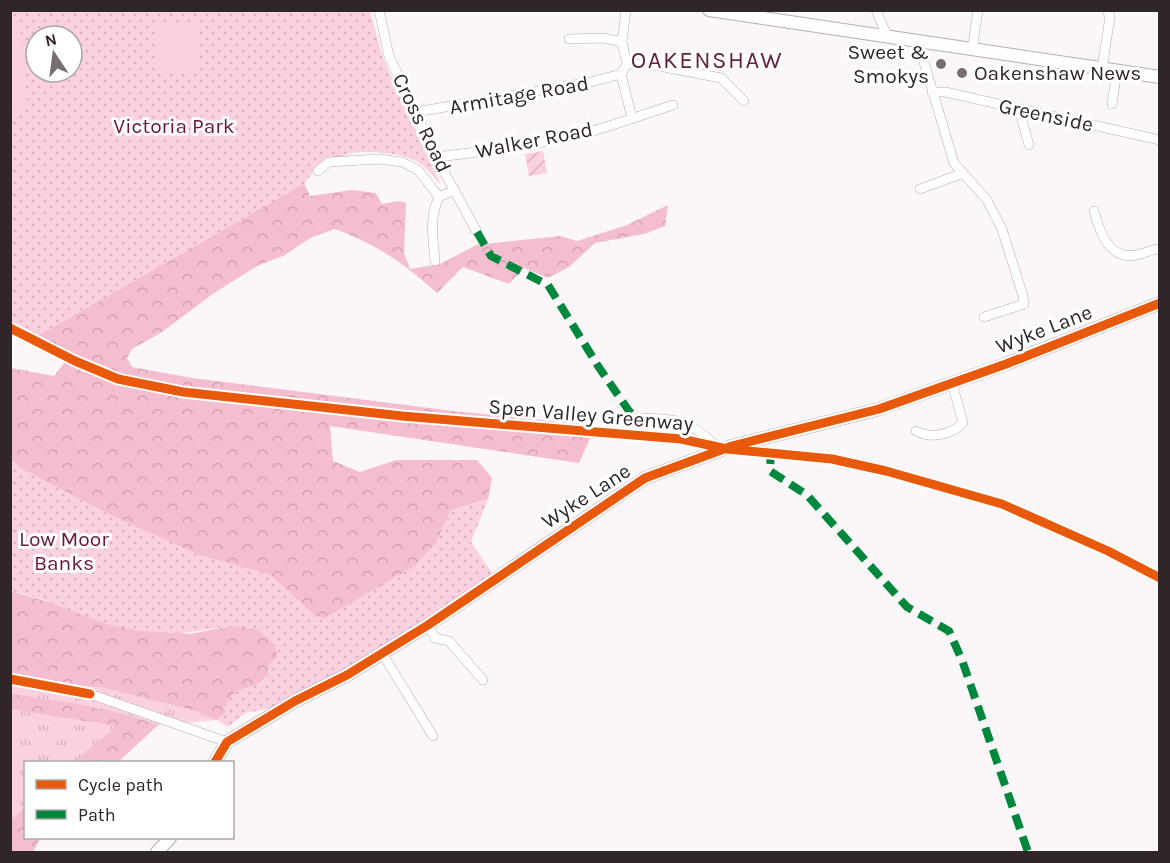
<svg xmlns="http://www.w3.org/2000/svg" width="1170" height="863" font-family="Karla,sans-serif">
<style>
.grass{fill:url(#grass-tufts)}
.forest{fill:url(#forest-crowns)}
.park{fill:url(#park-dots);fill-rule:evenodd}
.garden{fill:url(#garden-furrows)}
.pitch{fill:#fcd1df}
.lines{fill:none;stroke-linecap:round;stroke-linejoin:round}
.minor-casing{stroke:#b6aeb0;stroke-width:10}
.tertiary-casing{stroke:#b6aeb0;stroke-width:14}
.minor{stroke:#fefefe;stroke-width:9}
.tertiary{stroke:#fefefe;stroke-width:12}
.quiet{stroke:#00873e;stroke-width:8;stroke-dasharray:15 8;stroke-linecap:butt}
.cycleway-casing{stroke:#fff;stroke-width:13}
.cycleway{stroke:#e8590c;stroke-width:9}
.poi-dot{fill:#776e71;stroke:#fff;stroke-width:2}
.labels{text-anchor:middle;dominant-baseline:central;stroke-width:6;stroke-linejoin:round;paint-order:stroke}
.poi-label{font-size:21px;fill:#302528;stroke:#fff;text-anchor:end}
.street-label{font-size:21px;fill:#302528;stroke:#fff}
.park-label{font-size:21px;fill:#69163a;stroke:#fff}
.quarter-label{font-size:24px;letter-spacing:1.5px;fill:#65223d;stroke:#fff}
</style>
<defs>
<pattern id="grass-tufts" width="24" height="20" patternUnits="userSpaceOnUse" patternTransform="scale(1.5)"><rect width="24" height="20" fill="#fcd1df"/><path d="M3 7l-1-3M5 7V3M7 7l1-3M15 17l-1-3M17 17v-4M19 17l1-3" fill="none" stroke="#d8b3bf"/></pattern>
<pattern id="forest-crowns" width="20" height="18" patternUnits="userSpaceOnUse" patternTransform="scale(1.5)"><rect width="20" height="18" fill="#f4bdd0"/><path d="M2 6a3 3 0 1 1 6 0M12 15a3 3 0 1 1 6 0" fill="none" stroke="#d2a2b3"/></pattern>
<pattern id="park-dots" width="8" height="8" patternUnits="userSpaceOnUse" patternTransform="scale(1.5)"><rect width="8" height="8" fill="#fcd1df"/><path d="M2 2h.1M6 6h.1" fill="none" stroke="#d8b3bf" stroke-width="1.8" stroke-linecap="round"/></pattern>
<pattern id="garden-furrows" width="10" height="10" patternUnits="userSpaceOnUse" patternTransform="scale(1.5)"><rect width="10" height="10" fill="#fcd1df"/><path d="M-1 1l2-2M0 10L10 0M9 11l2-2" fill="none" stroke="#d8b3bf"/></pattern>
</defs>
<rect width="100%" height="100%" fill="#fbf6f8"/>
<path class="grass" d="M11,685L100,687L192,710L217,720L158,725L118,762H26V838H40L33,852H11Z"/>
<path class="forest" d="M352,154C326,159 320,162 304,183L310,196L352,190L376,193L382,204L399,201L406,203L404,253L410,269L440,264L476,245L560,236L577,241L627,225L668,205L665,226L644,234L595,243L569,267L548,278L524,268L509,284L463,267L437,293C403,263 378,245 335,229L312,237L283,256L259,265L214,293L162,332L132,349L127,358L132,367L192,378L453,411L596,425L579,463L330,426L333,461L360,472L396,460H477L492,478L488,499L451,510L436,543L415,566L324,619L315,616L270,575L198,555L110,515L20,468L11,460V368L54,376L64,363L11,327V272L243,161Z
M10,591L63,606L107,624L190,634L236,625L258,630L274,642L278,657L269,665C269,685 250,687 234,694L225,713L217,720L192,710L100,687L11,685Z
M11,694C61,701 110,707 158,725L118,762H74L117,726L11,709Z
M25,807L26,838H40L33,852H11V821Z"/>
<path class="park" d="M10,11H370L383,58L441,185C434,178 427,167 418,162C399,150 346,148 326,160C317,165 311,175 304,184L33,339L11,327ZM36,36H72V72H36Z
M10,460L20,468L110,515L198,555L270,575L315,616L324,619L415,566L436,543L451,510L488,499L471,542L492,573L454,603L333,677L272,708L245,713L228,727L217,720L225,713L224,707C227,703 230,697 233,694C249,682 268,691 269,665L278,657C264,606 208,635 170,633C149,632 127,630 107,624C74,613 44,597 11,591Z"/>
<path class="garden" d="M543,151L547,173L529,176L525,154Z"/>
<path class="pitch" d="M19,16L28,110L11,112V17Z
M158,25H198L196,73L157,71Z"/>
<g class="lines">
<g class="minor-casing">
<path id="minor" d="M379,10L389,56L436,157L477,232
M626,10L622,42L627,64L621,74L632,118
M876,10L888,38
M569,39L604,38L622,42
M918,42L954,163L987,200L1002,229L1023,296L1024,304L984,317
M972,50L978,10
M627,64H649L721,78L744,101
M1102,69L1110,17L1107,10
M932,92H945L1160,140
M1112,104L1117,71
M1019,109L1029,145
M416,112L591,82L621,74
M436,157C488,151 539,145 589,132C617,124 645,114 673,105
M318,171L329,162L379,159L402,162L418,170L439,197
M920,189L961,174
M1094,211C1100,233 1109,260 1136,255C1144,254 1151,249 1160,249
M435,261C433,238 429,218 439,197L455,190
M637,418C682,420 687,418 720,450
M916,431C931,439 951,435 963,423L952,383
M428,625L435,638L449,641L483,680
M382,653L433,736
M90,694L227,742"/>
</g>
<g class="tertiary-casing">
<path id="tertiary" d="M709,10L1160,77
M215,762L227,742L295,701L347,675L428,625L645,478L732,446L879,409L1006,364L1160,303
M157,852L170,838"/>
</g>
<use href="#minor" class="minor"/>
<use href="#tertiary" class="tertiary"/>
<path class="quiet" d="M477,232L491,256L548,285L598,366L629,411L637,418
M771,449L770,471L807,495L907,607L949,631L962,660L1028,852"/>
<g class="cycleway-casing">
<path id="cycleway" d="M10,328L75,361L118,379L183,392L402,416L681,439L727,449L832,459L886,471L1002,504L1108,551L1160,578
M10,679L90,694
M215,762L227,742L295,701L347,675L428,625L645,478L732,446L879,409L1006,364L1160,303"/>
</g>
<use href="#cycleway" class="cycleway"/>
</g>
<g class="poi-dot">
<circle cx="941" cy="64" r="6"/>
<circle cx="962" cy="73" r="6"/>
</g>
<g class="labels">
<g class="poi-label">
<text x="929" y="52">Sweet &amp;<tspan x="929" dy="24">Smokys</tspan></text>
<text x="974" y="73" text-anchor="start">Oakenshaw News</text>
</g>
<g class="street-label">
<text transform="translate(519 95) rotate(-10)">Armitage Road</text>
<text transform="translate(1046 115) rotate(12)">Greenside</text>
<text transform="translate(422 123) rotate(64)">Cross Road</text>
<text transform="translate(534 140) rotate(-11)">Walker Road</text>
<text transform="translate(1044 329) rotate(-21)">Wyke Lane</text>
<text transform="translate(591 415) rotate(5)">Spen Valley Greenway</text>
<text transform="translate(586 496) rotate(-33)">Wyke Lane</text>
</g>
<g class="park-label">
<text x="174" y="126">Victoria Park</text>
<text x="64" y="539">Low Moor<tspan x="64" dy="24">Banks</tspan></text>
</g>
<g class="quarter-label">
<text x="707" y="60">OAKENSHAW</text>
</g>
</g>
<rect width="1170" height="863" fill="none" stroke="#302528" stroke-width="24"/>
<rect x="24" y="761" width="210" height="78" fill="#ffffff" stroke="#aca8a9" stroke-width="1.5"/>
<rect x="36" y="780" width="30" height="9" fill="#e8590c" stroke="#aca8a9" stroke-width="1.5"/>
<text x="78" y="791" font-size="18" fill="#302528">Cycle path</text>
<rect x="36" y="810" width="30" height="9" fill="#00873e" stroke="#aca8a9" stroke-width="1.5"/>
<text x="78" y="821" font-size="18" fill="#302528">Path</text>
<g transform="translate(54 54) rotate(347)"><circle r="28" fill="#ffffff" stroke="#aca8a9" stroke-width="1.5"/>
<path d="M0-4.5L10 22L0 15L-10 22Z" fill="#776e71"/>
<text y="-9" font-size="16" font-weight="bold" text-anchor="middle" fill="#302528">N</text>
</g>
</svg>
